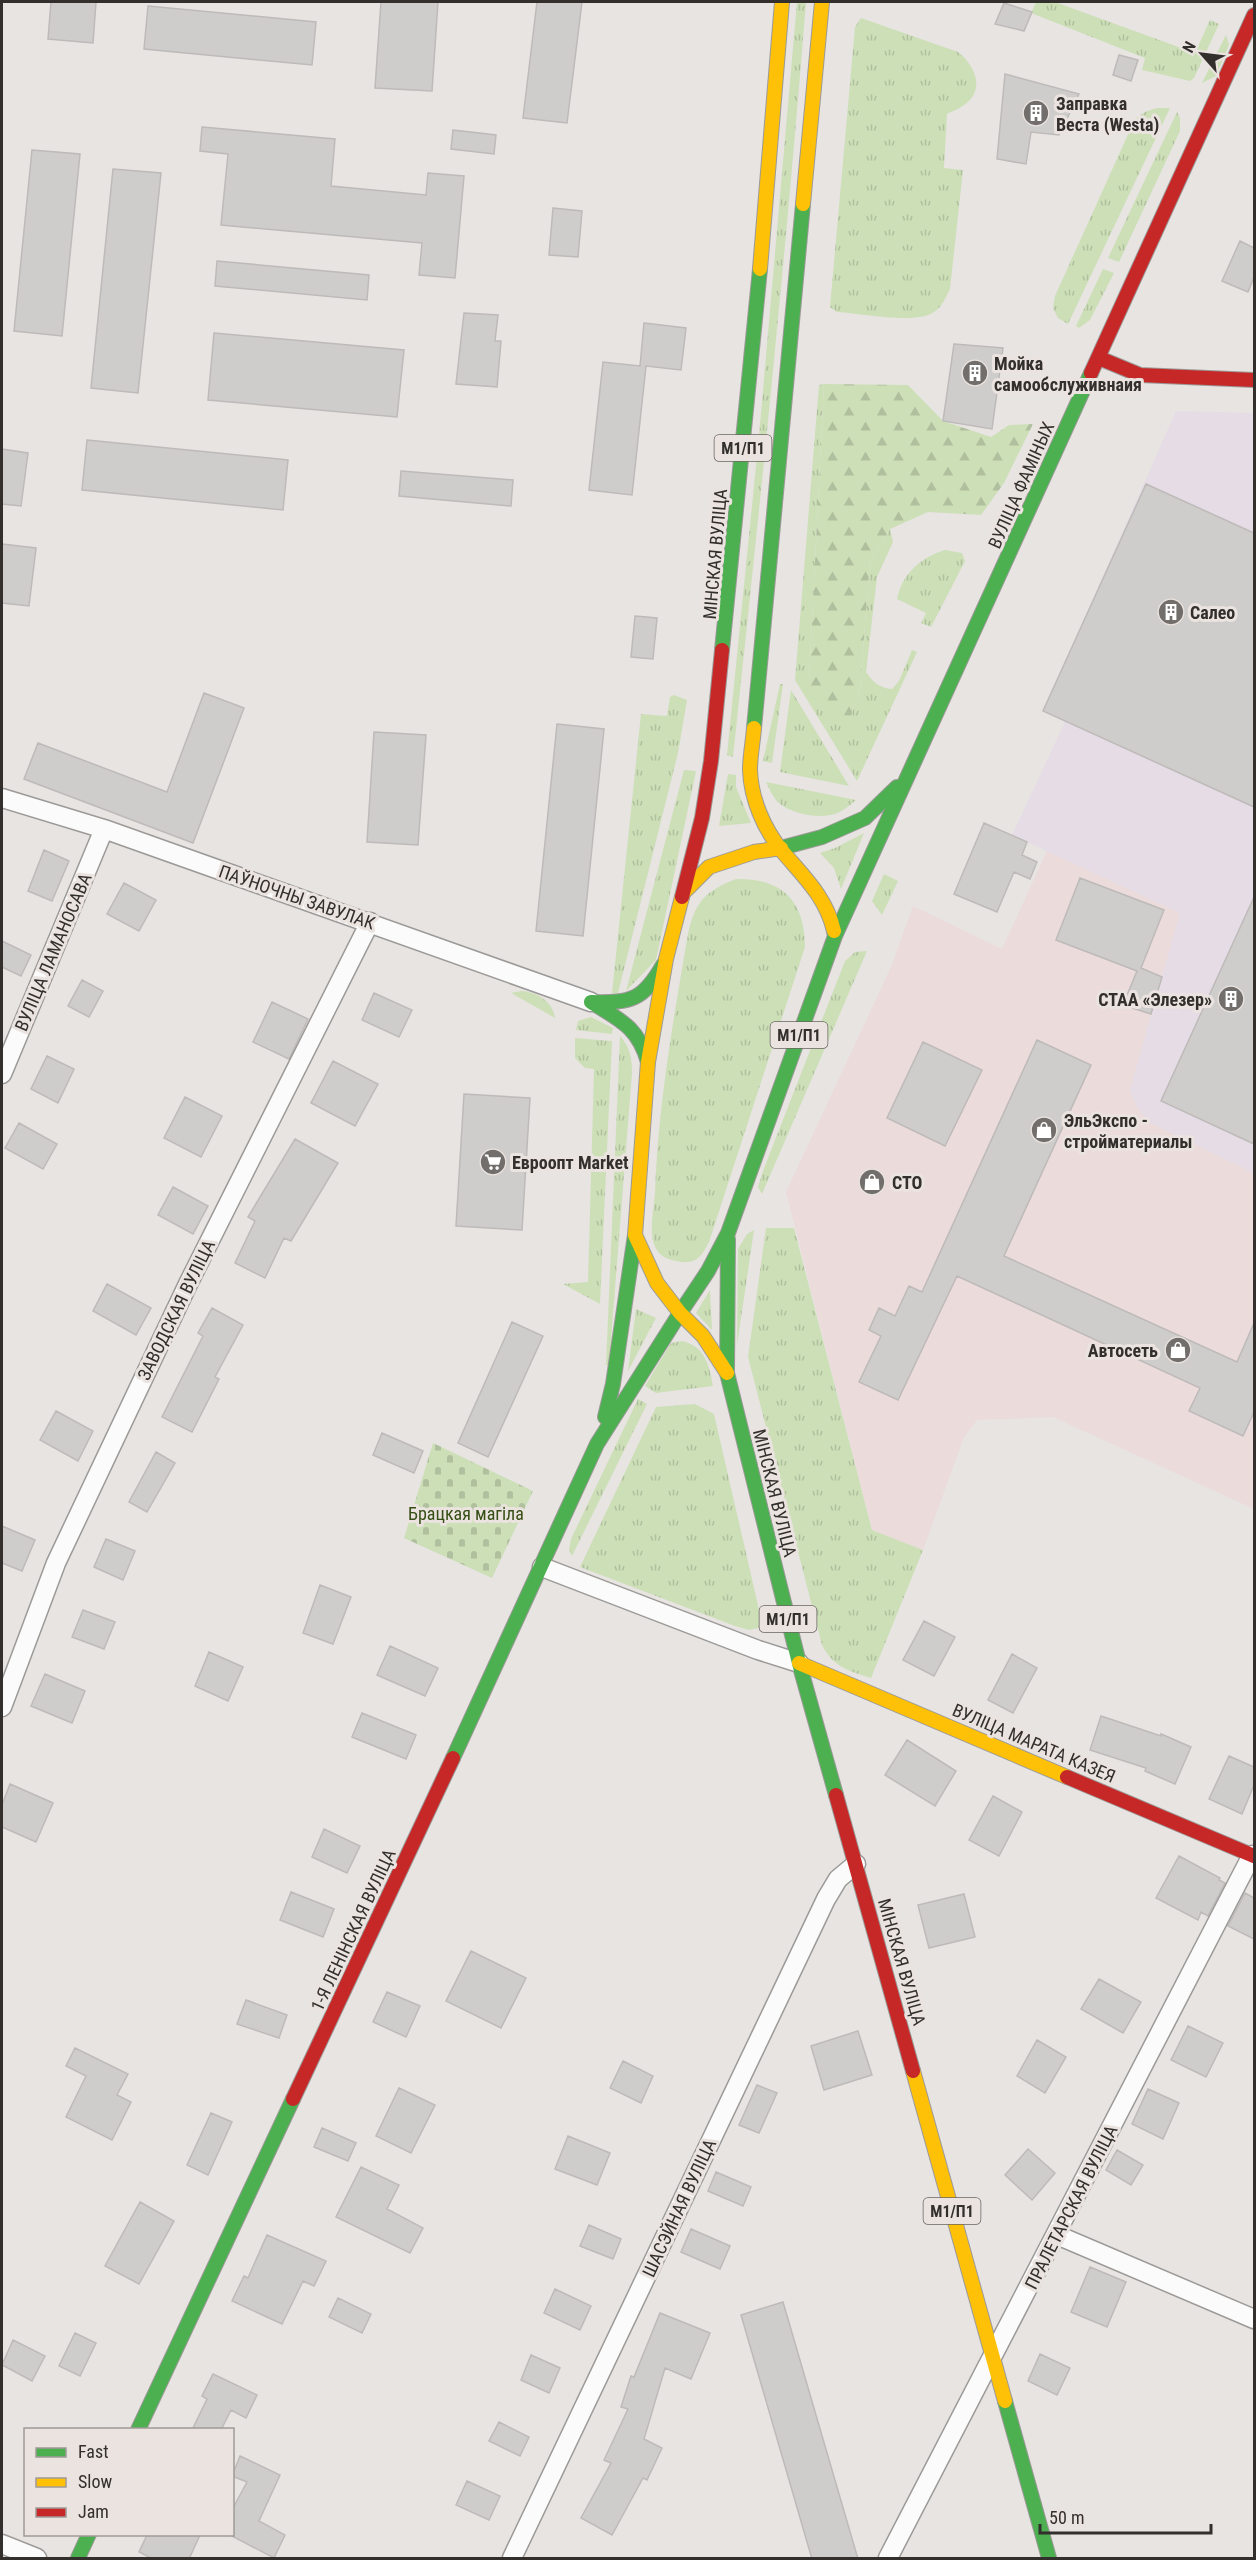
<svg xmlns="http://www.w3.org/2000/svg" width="1256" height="2560" font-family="'Roboto Condensed',sans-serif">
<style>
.commercial{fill:#ebdbdb}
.industrial{fill:#e5dce5}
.grass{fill:url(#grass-tufts)}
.forest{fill:url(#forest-firs)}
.cemetery{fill:url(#cemetery-stones)}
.building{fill:#cfcdcb;stroke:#bdbab9;stroke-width:1.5}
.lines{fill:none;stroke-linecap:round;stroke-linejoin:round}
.street-casing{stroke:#9c9a98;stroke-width:21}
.fast-casing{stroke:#9c9a98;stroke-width:16}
.slow-casing{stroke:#9c9a98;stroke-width:16}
.jam-casing{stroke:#9c9a98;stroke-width:16}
.street{stroke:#fbfbfb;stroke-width:18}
.fast{stroke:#4caf50;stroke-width:14}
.slow{stroke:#ffc107;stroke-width:14}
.jam{stroke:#c62828;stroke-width:14}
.labels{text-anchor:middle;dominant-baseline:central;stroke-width:6;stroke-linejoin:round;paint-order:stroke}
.shield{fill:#eae3df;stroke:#696562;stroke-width:1.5}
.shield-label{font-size:16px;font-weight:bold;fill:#322f2d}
.poi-label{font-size:18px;font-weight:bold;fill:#322f2d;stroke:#eae3df;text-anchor:start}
.street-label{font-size:18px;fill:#322f2d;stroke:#eae3df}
.park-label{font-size:18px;fill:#354e14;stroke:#eae3df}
</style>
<defs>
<pattern id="grass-tufts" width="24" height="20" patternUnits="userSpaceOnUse" patternTransform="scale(1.5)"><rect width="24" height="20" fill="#cddfb7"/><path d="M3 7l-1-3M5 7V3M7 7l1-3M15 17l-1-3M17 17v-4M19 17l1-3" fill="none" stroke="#b0c09e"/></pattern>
<pattern id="forest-firs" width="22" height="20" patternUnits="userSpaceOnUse" patternTransform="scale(1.5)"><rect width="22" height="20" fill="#cddfb7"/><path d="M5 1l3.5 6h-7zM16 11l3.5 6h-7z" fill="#b0c09e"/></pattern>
<pattern id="cemetery-stones" width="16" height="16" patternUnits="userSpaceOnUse" patternTransform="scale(1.5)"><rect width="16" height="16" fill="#cddfb7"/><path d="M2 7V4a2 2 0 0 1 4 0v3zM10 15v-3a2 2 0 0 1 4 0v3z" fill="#b0c09e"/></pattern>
</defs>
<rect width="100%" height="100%" fill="#e7e4e2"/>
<path class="commercial" d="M1047,851L1180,913L1130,1090L1149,1122L1254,1173V1509L1053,1417L977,1420L964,1437L923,1550L872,1530L786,1192L892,965L913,906L1002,949Z"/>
<path class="industrial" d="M1176,411L1254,413V1173L1149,1122L1137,1107L1130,1090L1180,913L1012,835L1065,722L1043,711Z"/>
<path class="grass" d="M797,2H806C786,254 760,505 733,757L727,755L759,436Z
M1036,2H1055L1195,53L1210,20L1219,24L1194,78L1190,81L1142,70L1145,58L1031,13Z
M861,18L958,52C975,65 986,90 964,105C959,109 952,111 947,114L944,168L963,170L950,289C946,297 942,307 934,312C916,325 860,313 837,312L830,307L855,27Z
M1226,35L1229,45L1216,76L1202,83Z
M1157,108H1170L1068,324L1058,318L1053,308L1055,296L1135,119L1145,112Z
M1177,112L1180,118V131L1119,262L1108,258Z
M1103,269L1114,273L1090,320L1079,328L1076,326Z
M824,384L809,681L851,716L860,688L870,561L890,529L893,542L877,577L866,672C873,682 879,688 892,689L899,681L912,650L917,652L857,781L795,680L819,385Z
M945,550L962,553L965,561L931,627L921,623L926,613L897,599C902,574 921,557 945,550Z
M780,684H783L772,763L763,761Z
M791,690L849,786L780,772Z
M674,695L687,700L678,753L618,993H612L641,714L667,716L670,697Z
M684,770L696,771L656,960L626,991Z
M728,774L736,775V787L751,823L719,826Z
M766,782L856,800C849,806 843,811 835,814C818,819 788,814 776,800C772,795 769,788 766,782Z
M864,833L841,889L834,868L820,853L835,848Z
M884,874L898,881L882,915L872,901Z
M736,879C782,878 805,901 805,947L709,1242C703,1254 697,1264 682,1262C669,1260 659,1258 654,1244C649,1229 654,1208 655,1193C658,1106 673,1021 688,934C695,902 705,891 736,879Z
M867,951L762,1194L758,1187L763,1171L845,961L855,952Z
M521,991C538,992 553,1002 555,1018L511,993Z
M591,1017L613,1028L612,1034L576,1030L578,1021Z
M620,1036C630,1047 632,1058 632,1073L609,1365H606Z
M575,1038L612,1041L600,1304L563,1284L588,1282L594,1069L585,1068L575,1058Z
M766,1228H794L872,1530L923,1550L871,1678C849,1671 833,1667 822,1645L748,1357Z
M754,1230L737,1345L738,1249L747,1234Z
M710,1290L712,1330L696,1313Z
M636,1309L656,1318L628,1371Z
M682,1341C706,1347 709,1365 713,1386L656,1393L645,1386L671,1343Z
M638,1399L647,1404L572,1556L569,1550L571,1539Z
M695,1404L714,1414L763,1627L749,1630L735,1626L580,1567L656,1407Z"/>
<path class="forest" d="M824,384L908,385L943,421L991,437L1009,425L1033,424L1004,483L981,515L928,512L890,529L870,561L860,688L851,716L825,713L809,681Z"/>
<path class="cemetery" d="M433,1443L533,1491L492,1578L404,1538Z"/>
<path class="building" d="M51,2H96L93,43L48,39Z
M381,2H438L432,91L375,88Z
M537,2H582L567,123L523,118Z
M1004,3L1032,12L1024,31L995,24Z
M148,6L316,22L312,65L144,49Z
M1119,55L1138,60L1131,81L1113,75Z
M1005,74L1079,94L1059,135L1031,132L1026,164L997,159Z
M202,127L335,139L331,186L426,195L428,173L464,176L455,278L419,275L422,243L221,225L228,154L200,151Z
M453,130L496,135L494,154L451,149Z
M32,150L80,154L62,336L14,331Z
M113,169L161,173L138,393L91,388Z
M553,208L582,211L578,257L549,255Z
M1240,241L1254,248V277L1248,292L1222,281Z
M217,261L369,275L367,300L215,286Z
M464,313L498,315L495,341H501L497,387L456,384Z
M644,323L686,328L681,370L646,366L632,495L589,490L603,362L640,366Z
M214,333L404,350L397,417L208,400Z
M954,344L1003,348L992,429L943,421Z
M87,440L288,460L283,510L82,490Z
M2,449L28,453L21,506L2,504Z
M401,471L513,480L511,506L399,496Z
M1146,484L1254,533V807L1043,711Z
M2,544L36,548L29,606L2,603Z
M635,616L657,618L653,659L631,657Z
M204,693L244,708L193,843L24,779L38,743L167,792Z
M557,724L604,729L583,936L536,931Z
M374,732L426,735L418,845L367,842Z
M984,823L1027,842L1022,855L1037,862L1030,879L1014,872L997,912L954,894Z
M44,850L69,861L52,901L28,891Z
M1080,878L1164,910L1141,968L1162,977L1151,1014L1123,1005L1137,971L1056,940Z
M124,883L156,900L139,931L107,914Z
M1254,897V1144L1161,1101Z
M2,941L31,955L21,976L2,967Z
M82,980L103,991L89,1017L68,1006Z
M374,993L412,1010L399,1037L362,1020Z
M272,1002L308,1019L289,1059L253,1042Z
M1037,1040L1091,1065L1004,1256L1237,1362L1254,1323V1412L1243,1436L1189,1411L1200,1388L957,1276L898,1400L859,1382L881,1336L869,1330L879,1308L895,1316L909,1286L922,1292Z
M923,1042L982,1070L945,1146L887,1118Z
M47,1056L74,1069L58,1103L31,1089Z
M333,1061L378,1084L355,1126L311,1103Z
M464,1094L530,1098L522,1230L456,1226Z
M185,1097L222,1116L201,1157L164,1138Z
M19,1123L57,1144L43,1169L5,1148Z
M295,1139L338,1163L291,1241L284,1238L265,1278L235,1263L255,1221L248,1217Z
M173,1187L208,1206L193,1234L158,1215Z
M107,1284L151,1308L136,1335L93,1311Z
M212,1308L243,1325L215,1377L219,1379L192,1432L162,1417L203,1336L198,1333Z
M512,1322L543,1336L488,1457L458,1443Z
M56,1411L93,1431L78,1461L40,1440Z
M382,1433L423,1451L414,1473L373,1455Z
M156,1452L175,1463L147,1512L129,1502Z
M2,1526L35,1540L22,1571L2,1563Z
M106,1539L135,1551L123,1580L94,1567Z
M320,1585L351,1597L333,1644L303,1633Z
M83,1610L115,1622L104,1649L72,1637Z
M924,1621L955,1637L934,1676L903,1660Z
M390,1646L438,1668L425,1696L377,1675Z
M209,1652L243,1667L228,1701L195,1686Z
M1012,1654L1037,1668L1013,1713L988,1700Z
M45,1674L85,1691L72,1723L31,1706Z
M362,1713L416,1735L406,1759L352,1737Z
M1101,1716L1161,1736V1734L1191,1747L1175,1784L1145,1771L1146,1768L1090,1750Z
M907,1740L956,1771L935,1806L885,1775Z
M1229,1756L1254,1767V1785L1242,1814L1209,1799Z
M10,1784L53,1803L36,1842L2,1827V1805Z
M993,1796L1022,1812L999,1856L969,1840Z
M324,1829L360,1846L347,1873L312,1857Z
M1179,1856L1220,1878L1219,1880L1225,1883L1208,1916L1201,1912L1198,1920L1156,1898Z
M291,1892L334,1909L323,1937L280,1920Z
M1245,1893L1254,1898V1939L1228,1926Z
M964,1894L975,1937L929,1948L918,1905Z
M471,1951L526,1978L501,2028L446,2001Z
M1099,1979L1141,2002L1123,2033L1081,2009Z
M387,1992L420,2006L406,2037L373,2022Z
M246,2000L287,2015L279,2038L237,2024Z
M1188,2026L1223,2043L1206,2077L1171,2060Z
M858,2031L872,2075L824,2090L811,2046Z
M1037,2040L1066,2057L1045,2093L1017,2076Z
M75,2048L128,2074L117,2095L131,2102L112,2140L66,2117L86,2076L66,2066Z
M623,2061L653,2076L641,2103L610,2088Z
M757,2085L777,2093L759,2133L739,2125Z
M399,2088L435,2105L411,2153L376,2136Z
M1148,2089L1179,2103L1163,2139L1132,2124Z
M211,2113L232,2122L208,2175L187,2165Z
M322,2128L356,2143L348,2161L314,2147Z
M568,2136L610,2153L597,2185L555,2169Z
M1028,2149L1055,2173L1032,2200L1005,2175Z
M1117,2150L1143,2165L1131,2185L1106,2170Z
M361,2167L399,2185L387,2209L423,2228L410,2253L336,2217Z
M716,2172L751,2187L743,2206L708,2191Z
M140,2202L174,2221L139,2284L105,2266Z
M589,2225L621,2239L613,2259L580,2246Z
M691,2229L730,2246L720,2269L681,2252Z
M267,2235L326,2261L314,2286L303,2281L282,2324L232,2301L244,2276L248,2278Z
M1090,2267L1126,2282L1107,2327L1071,2312Z
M555,2289L591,2306L580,2330L544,2313Z
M338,2298L371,2314L362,2333L329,2317Z
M783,2302L858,2559H812L741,2315Z
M660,2313L710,2333L691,2379L665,2368L644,2439L662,2448L647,2480L643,2478L612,2535L581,2518L611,2463L604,2460L628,2409L621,2407L631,2376L634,2377Z
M75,2333L96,2343L80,2376L59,2366Z
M13,2340L45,2356L32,2381L2,2365Z
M1040,2354L1070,2368L1057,2395L1028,2381Z
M531,2355L560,2368L549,2393L521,2380Z
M213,2374L257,2395L246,2418L231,2410L221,2430H192L207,2399L202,2396Z
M499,2422L529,2437L520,2456L489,2441Z
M240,2456L280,2475L259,2521L285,2535L274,2558L232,2536V2510L247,2482L232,2476Z
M467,2481L500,2496L489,2520L456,2505Z
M147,2535H200L189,2559H153L139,2552Z"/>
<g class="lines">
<g class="street-casing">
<path id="street" d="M2,798L104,829L591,1002
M2,1074L104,829
M542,1567L758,1650L799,1663
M2,1707L56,1563L188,1284L370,922
M1057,2235L1254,2319
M2,2544L37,2558
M512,2558L826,1899L838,1879L856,1864
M888,2558L1252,1855"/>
</g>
<g class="fast-casing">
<path id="fast" d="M722,650L760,269
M754,728L803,204
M781,848L822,837L865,818L897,787
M835,936L1091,373
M591,1002C632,1003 643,1000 663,965
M591,1002C620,1020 638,1027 648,1062
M728,1239L727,1373L799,1663L836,1795
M680,1313L708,1271L728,1233L835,936L834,931
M605,1417L613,1384L635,1235
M453,1758L597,1444L680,1313
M1005,2401L1049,2558
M138,2430L293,2099
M78,2558L89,2534"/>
</g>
<g class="slow-casing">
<path id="slow" d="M803,204L822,2
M760,269L782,2
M754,728C753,742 750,756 750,770C751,799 764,829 782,851C804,877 826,897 834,931
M684,892L709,867L754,852L781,848
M682,897L666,959L648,1062L635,1235L657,1283L680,1313L703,1336L727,1373
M799,1663L1067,1777
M913,2071L1005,2401"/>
</g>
<g class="jam-casing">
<path id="jam" d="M1099,358L1140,375L1254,380
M1091,373L1254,15
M682,897L702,818L711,761L722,650
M1067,1777L1254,1856
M836,1795L913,2071
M293,2099L453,1758"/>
</g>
<use href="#street" class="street"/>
<use href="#fast" class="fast"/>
<use href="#slow" class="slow"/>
<use href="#jam" class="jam"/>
</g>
<defs>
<g id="building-disc" transform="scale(1.35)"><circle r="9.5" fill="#716e6c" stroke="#eae3df"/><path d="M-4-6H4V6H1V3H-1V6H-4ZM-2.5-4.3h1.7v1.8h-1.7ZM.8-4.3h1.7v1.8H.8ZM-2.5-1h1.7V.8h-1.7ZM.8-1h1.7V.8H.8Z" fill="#fff"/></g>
<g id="shop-disc" transform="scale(1.35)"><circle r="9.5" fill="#716e6c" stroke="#eae3df"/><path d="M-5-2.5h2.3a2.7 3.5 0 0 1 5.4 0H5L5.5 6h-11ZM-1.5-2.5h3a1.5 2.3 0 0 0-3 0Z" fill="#fff"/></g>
<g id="supermarket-disc" transform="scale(1.35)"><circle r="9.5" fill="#716e6c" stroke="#eae3df"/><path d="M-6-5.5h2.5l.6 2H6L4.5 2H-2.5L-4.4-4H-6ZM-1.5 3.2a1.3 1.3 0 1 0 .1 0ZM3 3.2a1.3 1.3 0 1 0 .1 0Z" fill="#fff"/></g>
</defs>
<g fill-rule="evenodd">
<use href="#building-disc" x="1036" y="113"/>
<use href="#building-disc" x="975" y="373"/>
<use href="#building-disc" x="1171" y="612"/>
<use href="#building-disc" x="1231" y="999"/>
<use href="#shop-disc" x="1044" y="1130"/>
<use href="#supermarket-disc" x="493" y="1162"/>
<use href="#shop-disc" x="872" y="1182"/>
<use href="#shop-disc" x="1178" y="1350"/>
</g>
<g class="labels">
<g class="shield">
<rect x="714.5" y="435" width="57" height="26" rx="4.5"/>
<rect x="770.5" y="1022" width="57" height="26" rx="4.5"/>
<rect x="759.5" y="1606" width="57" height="26" rx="4.5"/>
<rect x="923.5" y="2198" width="57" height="26" rx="4.5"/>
</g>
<g class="shield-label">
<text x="743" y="448">М1/П1</text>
<text x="799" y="1035">М1/П1</text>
<text x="788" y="1619">М1/П1</text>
<text x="952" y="2211">М1/П1</text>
</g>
<g class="poi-label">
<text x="1056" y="103">Заправка<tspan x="1056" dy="21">Веста (Westa)</tspan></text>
<text x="994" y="363">Мойка<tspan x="994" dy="21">самообслуживнаия</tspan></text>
<text x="1190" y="612">Салео</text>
<text x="1212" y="999" text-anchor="end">СТАА «Элезер»</text>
<text x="1064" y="1120">ЭльЭкспо -<tspan x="1064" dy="21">стройматериалы</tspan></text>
<text x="512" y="1162">Евроопт Market</text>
<text x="892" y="1182">СТО</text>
<text x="1158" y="1350" text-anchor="end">Автосеть</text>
</g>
<g class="street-label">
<text transform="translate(1021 485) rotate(-66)">ВУЛІЦА ФАМІНЫХ</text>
<text transform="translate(715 554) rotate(-85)">МІНСКАЯ ВУЛІЦА</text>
<text transform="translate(297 897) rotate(19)">ПАЎНОЧНЫ ЗАВУЛАК</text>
<text transform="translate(53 952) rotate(-67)">ВУЛІЦА ЛАМАНОСАВА</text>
<text transform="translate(176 1310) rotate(-64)">ЗАВОДСКАЯ ВУЛІЦА</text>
<text transform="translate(775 1493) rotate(76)">МІНСКАЯ ВУЛІЦА</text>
<text transform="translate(1034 1743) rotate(23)">ВУЛІЦА МАРАТА КАЗЕЯ</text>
<text transform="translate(353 1930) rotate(-65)">1-Я ЛЕНІНСКАЯ ВУЛІЦА</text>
<text transform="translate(902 1962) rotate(74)">МІНСКАЯ ВУЛІЦА</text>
<text transform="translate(1071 2207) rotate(-63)">ПРАЛЕТАРСКАЯ ВУЛІЦА</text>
<text transform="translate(679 2208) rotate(-65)">ШАСЭЙНАЯ ВУЛІЦА</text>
</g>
<g class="park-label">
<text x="466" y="1513">Брацкая магіла</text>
</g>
</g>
<rect width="1256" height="2560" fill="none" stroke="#322f2d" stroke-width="6"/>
<rect x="24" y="2428" width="210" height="108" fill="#eae3df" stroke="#a09b98" stroke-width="1.5"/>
<rect x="36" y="2448" width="30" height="9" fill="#4caf50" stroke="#a09b98" stroke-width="1.5"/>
<text x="78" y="2458" font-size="18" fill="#322f2d">Fast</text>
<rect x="36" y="2478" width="30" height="9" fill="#ffc107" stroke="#a09b98" stroke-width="1.5"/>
<text x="78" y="2488" font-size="18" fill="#322f2d">Slow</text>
<rect x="36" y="2508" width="30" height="9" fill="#c62828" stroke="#a09b98" stroke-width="1.5"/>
<text x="78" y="2518" font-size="18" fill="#322f2d">Jam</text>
<g transform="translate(1202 54) rotate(298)" stroke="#eae3df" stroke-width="4.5" paint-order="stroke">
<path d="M0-4.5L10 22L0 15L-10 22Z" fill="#322f2d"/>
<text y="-9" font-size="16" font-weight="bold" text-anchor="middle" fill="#322f2d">N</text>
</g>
<path d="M1040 2524v9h171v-9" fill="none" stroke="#322f2d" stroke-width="3"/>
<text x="1049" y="2524" font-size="18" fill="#322f2d" stroke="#eae3df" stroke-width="4.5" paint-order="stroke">50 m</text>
</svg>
